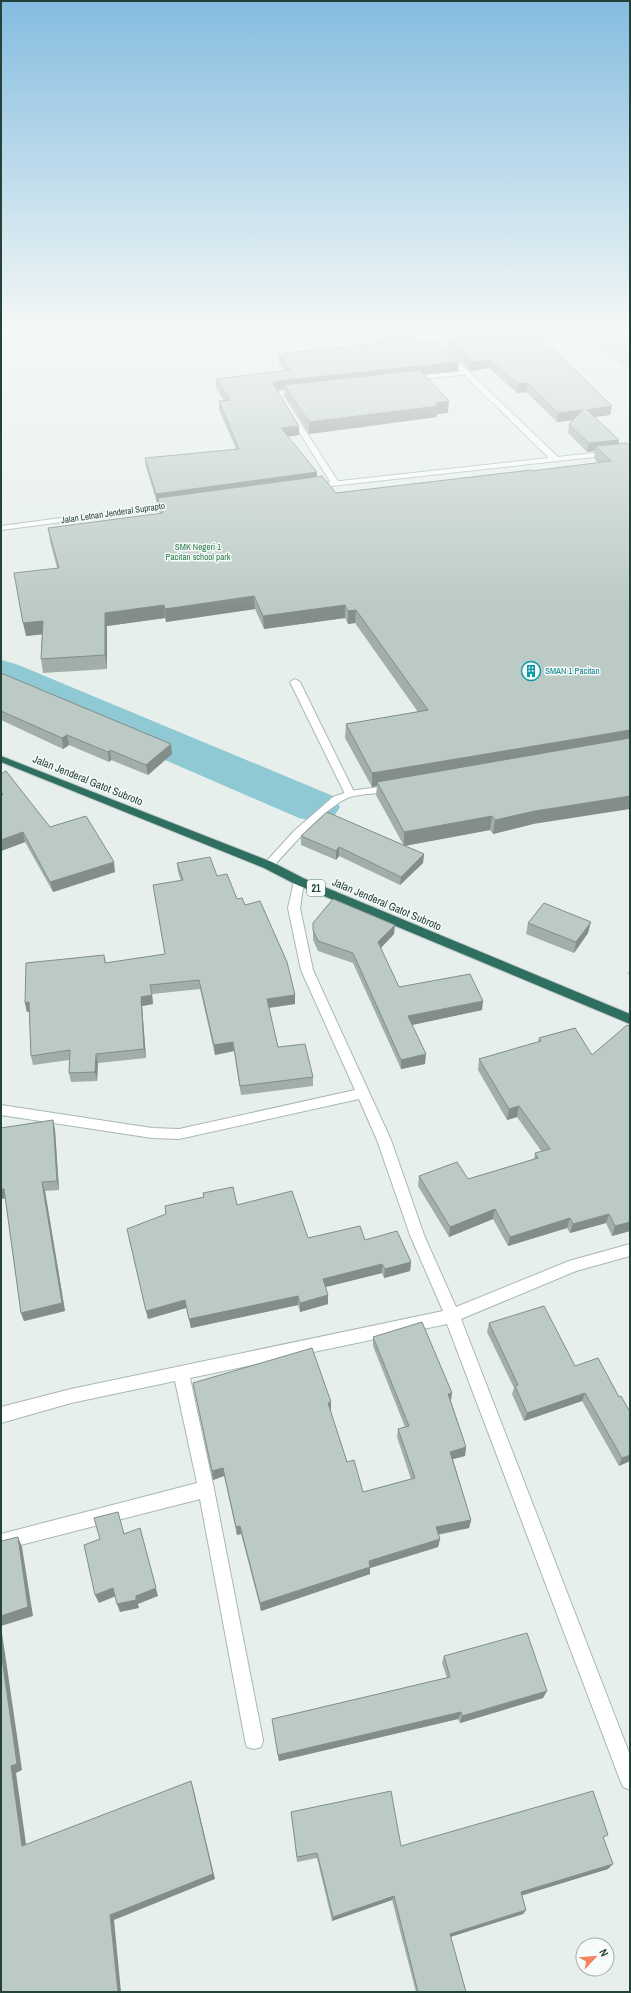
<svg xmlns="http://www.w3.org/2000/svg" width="631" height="1993" font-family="'Archivo Narrow',sans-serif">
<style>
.green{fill:#bfe0c8}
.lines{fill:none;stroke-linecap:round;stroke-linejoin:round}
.river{fill:#8ec9d4;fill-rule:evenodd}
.lane-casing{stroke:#a8b8b2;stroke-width:2}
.street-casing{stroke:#a8b8b2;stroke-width:2}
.secondary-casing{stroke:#a4bbb3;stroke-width:2}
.highway-casing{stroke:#c2cac8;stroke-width:2}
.lane{fill:#fff;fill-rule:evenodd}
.street{fill:#fff;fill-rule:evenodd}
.secondary{fill:#fff;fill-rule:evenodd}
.highway{fill:#2f6f62;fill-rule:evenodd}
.wall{fill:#a1aea9}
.shaded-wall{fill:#838d89}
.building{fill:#bbcac4;stroke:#838d89}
.labels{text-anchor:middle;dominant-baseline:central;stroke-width:3;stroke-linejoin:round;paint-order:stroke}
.far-street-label{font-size:9px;fill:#24423a;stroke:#f7fbf9}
.far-park-label{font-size:9px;fill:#2d7a4b;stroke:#f7fbf9}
.far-culture-label{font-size:9px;fill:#0d838f;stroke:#f7fbf9;text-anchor:start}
.shield{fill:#f7fbf9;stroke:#637a73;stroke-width:1}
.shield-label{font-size:10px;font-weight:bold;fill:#24423a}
.street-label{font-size:11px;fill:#24423a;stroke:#f7fbf9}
</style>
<rect width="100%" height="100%" fill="#e6efeb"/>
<path class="green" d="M581,331H630V370L624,366Z"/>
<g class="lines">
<path class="river" d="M1,660L16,664L333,796L340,807L333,818L316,822L299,818L1,689Z"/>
<g class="lane-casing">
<path id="lane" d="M468,371L471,373L470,374L412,380L409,378L412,376Z
M300,387L303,389L302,390L282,394L339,483L338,485L331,483L275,393Z
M295,679L300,682L355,794L354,796H346L345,794L290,682Z"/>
</g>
<g class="street-casing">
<path id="street" d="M420,331H426L558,457V461H552Z
M393,785L397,786L398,788L397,790C382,794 365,793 350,797C327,805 289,849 272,868H264L263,865L294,831L333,797L350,791Z
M299,877L304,881L300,908L313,970L391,1140L424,1235L456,1307L569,1261L630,1244V1256L576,1271L461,1319L630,1755V1790L623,1787L620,1780L447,1324L190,1378L214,1489L263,1740L261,1747L254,1749L247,1747L245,1740L200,1499L1,1550V1534L197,1483L175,1381L71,1403L1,1423V1407L71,1389L443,1311L410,1235L377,1140L359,1099L179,1139L152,1138L1,1115V1105L152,1128L179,1129L355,1090L301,970L288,908L294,881Z"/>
</g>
<g class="secondary-casing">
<path id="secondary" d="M630,449V453L313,488L309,486L313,484Z
M174,503H177V507L1,530V526Z"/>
</g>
<g class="highway-casing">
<path id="highway" d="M1,756L272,862L303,878L630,1014V1024L295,884L264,868L1,762Z"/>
</g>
<use href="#lane" class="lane"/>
<use href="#street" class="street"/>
<use href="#secondary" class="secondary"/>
<use href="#highway" class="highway"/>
</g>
<path class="wall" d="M538,336L612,406L610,415L595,417L619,440L533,824L493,834L490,830L404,846L376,795L377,786L372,787L345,738L346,724L418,712L355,623L348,624L345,618L264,629L255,609L166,622L165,618L107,626V669L43,673L41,659L42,634L26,636L57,568L50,541L48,528L160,514L159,510V503H157L146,467L145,458L236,449L219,410V401H224L216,388V379L284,371L279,363V354L377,343V340L417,343L459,362L458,371L424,374L448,413L437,414V417L309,434L285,396L284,389L277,390L299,426V435L288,437L317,472V477L336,493L532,471L598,463L594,458L595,451L587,452L568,433L569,424L574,420L557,422L526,392L517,393L489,368L470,371L447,349V340Z
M1,673L172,754L148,775L111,760L109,762L69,745L63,749L1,720Z
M1,774L50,827L115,872L53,892L25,842L1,851Z
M301,836L424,854L423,863L400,885L339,856L336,860L301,845Z
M177,863L217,876L237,899L245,905L295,995V1004L269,1008L278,1047L313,1077V1086L241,1095L234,1051L215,1055L200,989L152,994L153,1004L142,1006L146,1058L98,1063L97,1081L71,1082L69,1073V1060L33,1065L31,1056L29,1011L27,1012L25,1003L104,955L106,963L165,954L153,885L181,881L178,872Z
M313,923L394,934L380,949L399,987L482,1010L412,1025L425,1064L401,1069L353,963L318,951L313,940Z
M528,923L588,933L574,953L526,934Z
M630,967V974H628Z
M575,1028L630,1231L612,1236L606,1223L570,1233L567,1228L508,1246L493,1219L449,1237L418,1186L419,1176L468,1179L534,1159L535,1153L542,1152L517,1117L507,1120L478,1070L479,1059L538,1042L539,1038Z
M53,1120L55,1130L59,1190L45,1191L65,1311L24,1321L21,1313L5,1198L1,1199V1128Z
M203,1193L237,1205L308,1238L365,1240L411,1262L410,1271L384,1278L382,1273L325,1287L328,1295V1304L300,1312L298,1305L191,1328L186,1308L148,1319L129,1238L166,1214L165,1206L204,1197Z
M489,1323L575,1366L630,1461L619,1466L582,1401L524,1421L512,1394L514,1388L487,1332Z
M373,1337L451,1401L466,1447L465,1456L453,1459L471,1520L469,1528L438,1535L440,1539L438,1547L370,1568V1574L261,1611L241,1534L237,1535L224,1476L213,1480L193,1383L331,1411H330L347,1462L363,1492L411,1479L397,1437L398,1429L405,1427L373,1346Z
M444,1656L543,1698L460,1723L458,1719L279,1761L272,1719L447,1678L442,1663Z
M292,1817L401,1846L604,1839L608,1869L522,1895L526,1910L523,1914L450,1937L466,1992H416L392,1900L332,1921L317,1858L297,1862Z"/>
<path class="shaded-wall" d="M490,360L489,368L470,371L471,362Z
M459,362L458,371L287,389L284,385V389L278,390L274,392V383L278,381Z
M527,383L526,392L517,393L518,384Z
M449,401L448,413L437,414V417L309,434V422Z
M612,406L610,415L585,418L587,410Z
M583,410L582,419L557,422L558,413Z
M299,426V435L281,437V428Z
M619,440L618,449L596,446L595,451L587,452L589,443Z
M317,472V482L158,498L159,503H157L156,494Z
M254,596L255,609L166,622L165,609Z
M164,605L165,618L107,626V669L105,655V613Z
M345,605V618L264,629L263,616Z
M356,610L355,623L348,624V611Z
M43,621L46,634L26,636L23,623Z
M630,730V742L377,782V786L372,787V773Z
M67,735L69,745L63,749L62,738Z
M171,744L172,754L148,775L146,765Z
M110,750L111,760L109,762L108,752Z
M630,796V809L533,824L493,834L495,820L535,811Z
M492,816L490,830L404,846V832Z
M23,832L25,842L1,851V840Z
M339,847V856L336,860V851Z
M424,854L423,863L400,885L401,877Z
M114,862L115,872L53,892L50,882Z
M591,922L588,933L574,953L576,942Z
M395,925L394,934L377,952L378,942Z
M152,995L153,1004L142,1006L146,1058L144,1049L141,997Z
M295,995V1004L267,1008V999Z
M483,1001L482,1010L407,1026L408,1016Z
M29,1002L31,1011L27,1012L25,1003Z
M233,1042L234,1051L215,1055L214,1045Z
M96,1054L98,1063L97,1081L95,1072Z
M426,1054L425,1064L401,1069V1060Z
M519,1106L517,1117L507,1120L509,1109Z
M53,1120L55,1130L59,1190L57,1181Z
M42,1182L45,1191L65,1311L24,1321L21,1313Z
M1,1189H4L7,1198L1,1199Z
M495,1209L493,1219L449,1237L450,1227Z
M609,1214L606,1223L570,1233L573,1224Z
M570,1218L567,1228L508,1246L510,1237Z
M630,1222V1231L612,1236L615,1226Z
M411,1262L410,1271L384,1278L385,1269Z
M382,1264V1273L322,1288L323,1279Z
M328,1295V1304L300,1312V1303Z
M298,1296V1305L191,1328L189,1319Z
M185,1300L186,1308L148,1319L146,1311Z
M452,1393L451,1401L448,1394Z
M585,1393L582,1401L524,1421L527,1413Z
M331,1402V1411L328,1412V1403Z
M466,1447L465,1456L449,1460L450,1452Z
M630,1455V1461L619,1466L622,1458Z
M223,1468L224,1476L213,1480L212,1471Z
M471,1520L469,1528L434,1535L436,1527Z
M240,1526L241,1534L237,1535L236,1527Z
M140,1528L158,1596L138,1604L139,1608L120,1612L117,1604L136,1596Z
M18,1537L22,1547L33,1616L1,1626L22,1770L16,1773L27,1851L22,1846L11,1766L1,1651V1616Z
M440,1539L438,1547L370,1568V1574L261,1611L260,1603L369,1561Z
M113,1588L116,1596L99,1603L95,1595Z
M547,1691L543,1698L460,1723L462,1716Z
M461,1712L458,1719L279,1761L278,1755Z
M191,1781L193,1787L215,1879L114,1920L121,1992H118L110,1915Z
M613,1864L608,1869L517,1897L521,1892Z
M394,1896L392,1900L332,1921L333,1917Z
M526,1910L523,1914L447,1938L450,1934Z"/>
<path class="building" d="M537,332L538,336L552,349H554L612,406L587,410L619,440L589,443L569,424L583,410L558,413L527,383L518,384L490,360L471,362L447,340Z
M409,335L417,343L437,341L459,362L278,381L274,383V385L299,426L281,428L317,472L156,494L145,458L239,449L219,401L230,400L216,379L290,370L279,354L380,343L377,340Z
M420,370L449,401L436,403L438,406L309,422L284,385Z
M627,443L630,446V730L372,773L346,724L428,710L356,610L348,611L345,605L263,616L254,596L165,609L164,605L105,613V655L41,659L43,621L23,623L14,573L59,568L48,528L163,513L158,498L322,476L336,493L531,470L532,471L611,461L596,446Z
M1,673L171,744L146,765L110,750L108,752L67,735L62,738L1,711Z
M630,738V796L535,811L495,820L492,816L404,832L377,782Z
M6,771L50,827L86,816L114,862L50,882L23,832L1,840V794L3,795L1,791V774Z
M327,812L424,854L401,877L339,847L336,851L301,836Z
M210,857L217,876L227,874L237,899L242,898L245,905L260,901L287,962L295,995L267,999L278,1047L305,1044L313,1077L240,1086L233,1042L214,1045L199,980L150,985L152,995L141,997L144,1049L96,1054L95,1072L69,1073L70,1050L31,1056L29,1002L25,1003L26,963L104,955L105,963L165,954L153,885L183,880L177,863Z
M333,899L395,925L378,942L399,987L470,974L483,1001L408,1016L426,1054L401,1060L353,953L318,941L313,930V923Z
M544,903L591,922L576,942L528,923Z
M627,1025L630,1027V1222L615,1226L609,1214L573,1224L570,1218L510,1237L495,1209L450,1227L419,1176L457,1162L468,1179L538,1158L535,1153L550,1149L519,1106L509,1109L479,1059L541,1041L539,1038L575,1028L592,1055Z
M53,1120L57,1181L42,1182L62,1303L21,1313L4,1189H1V1128Z
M233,1187L237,1205L292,1191L308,1238L360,1226L365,1240L397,1231L411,1262L385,1269L382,1264L323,1279L328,1295L300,1303L298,1296L189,1319L185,1300L146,1311L127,1229L166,1214L165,1206L204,1197L203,1193Z
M544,1306L575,1366L598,1358L619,1397L621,1396L630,1412V1455L622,1458L585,1393L527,1413L515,1386L518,1385L489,1323Z
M422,1322L452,1393L448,1394L466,1447L450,1452L471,1520L436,1527L440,1539L369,1561L370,1567L260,1603L240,1526L236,1527L223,1468L212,1471L193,1383L312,1348L331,1402L328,1403L347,1462L354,1460L363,1492L415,1478L398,1429L409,1426L373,1337Z
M118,1512L124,1534L140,1528L156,1588L136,1596V1600L117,1604L113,1588L95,1595L84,1545L100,1539L94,1518Z
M18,1537L28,1607L1,1616V1541Z
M527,1633L547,1691L462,1716L461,1712L278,1755L272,1719L450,1677L444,1656Z
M1,1651L17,1764L11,1766L22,1846L191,1781L213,1874L110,1915L118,1992H1Z
M391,1791L401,1846L593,1791L608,1835L603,1837L613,1864L521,1892L526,1910L450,1934L466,1992H418L394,1896L333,1917L317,1853L297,1857L291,1812Z"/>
<linearGradient id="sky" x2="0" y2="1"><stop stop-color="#84bce0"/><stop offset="0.54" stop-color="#f4f8f6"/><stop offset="1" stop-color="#f4f8f6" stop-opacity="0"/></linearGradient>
<rect width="631" height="610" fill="url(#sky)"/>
<defs>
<g id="building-ring" transform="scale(1)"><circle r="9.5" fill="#f7fbf9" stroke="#0f9aa8" stroke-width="1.5"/><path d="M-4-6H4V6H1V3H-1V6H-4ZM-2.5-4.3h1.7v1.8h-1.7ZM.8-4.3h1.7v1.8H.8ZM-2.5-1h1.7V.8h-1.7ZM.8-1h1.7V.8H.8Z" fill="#0f9aa8"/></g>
</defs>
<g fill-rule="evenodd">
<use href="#building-ring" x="531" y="671"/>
</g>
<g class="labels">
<g class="far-street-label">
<text transform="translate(113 513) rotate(-8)">Jalan Letnan Jenderal Suprapto</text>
</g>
<g class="far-park-label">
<text x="198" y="547">SMK Negeri 1<tspan x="198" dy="10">Pacitan school park</tspan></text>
</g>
<g class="far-culture-label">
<text x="545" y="671">SMAN 1 Pacitan</text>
</g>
<rect class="shield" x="307" y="880" width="18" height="16" rx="3"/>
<g class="shield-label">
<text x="316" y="888">21</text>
</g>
<g class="street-label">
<text transform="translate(88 780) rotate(22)">Jalan Jenderal Gatot Subroto</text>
<text transform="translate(387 904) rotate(23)">Jalan Jenderal Gatot Subroto</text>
</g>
</g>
<rect width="631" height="1993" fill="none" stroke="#24423a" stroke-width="4"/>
<g transform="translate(595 1957) rotate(64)"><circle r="19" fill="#f7fbf9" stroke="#a3b1ad"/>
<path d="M0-3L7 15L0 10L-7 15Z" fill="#f4845f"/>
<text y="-6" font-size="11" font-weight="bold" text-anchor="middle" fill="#24423a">N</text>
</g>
</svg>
